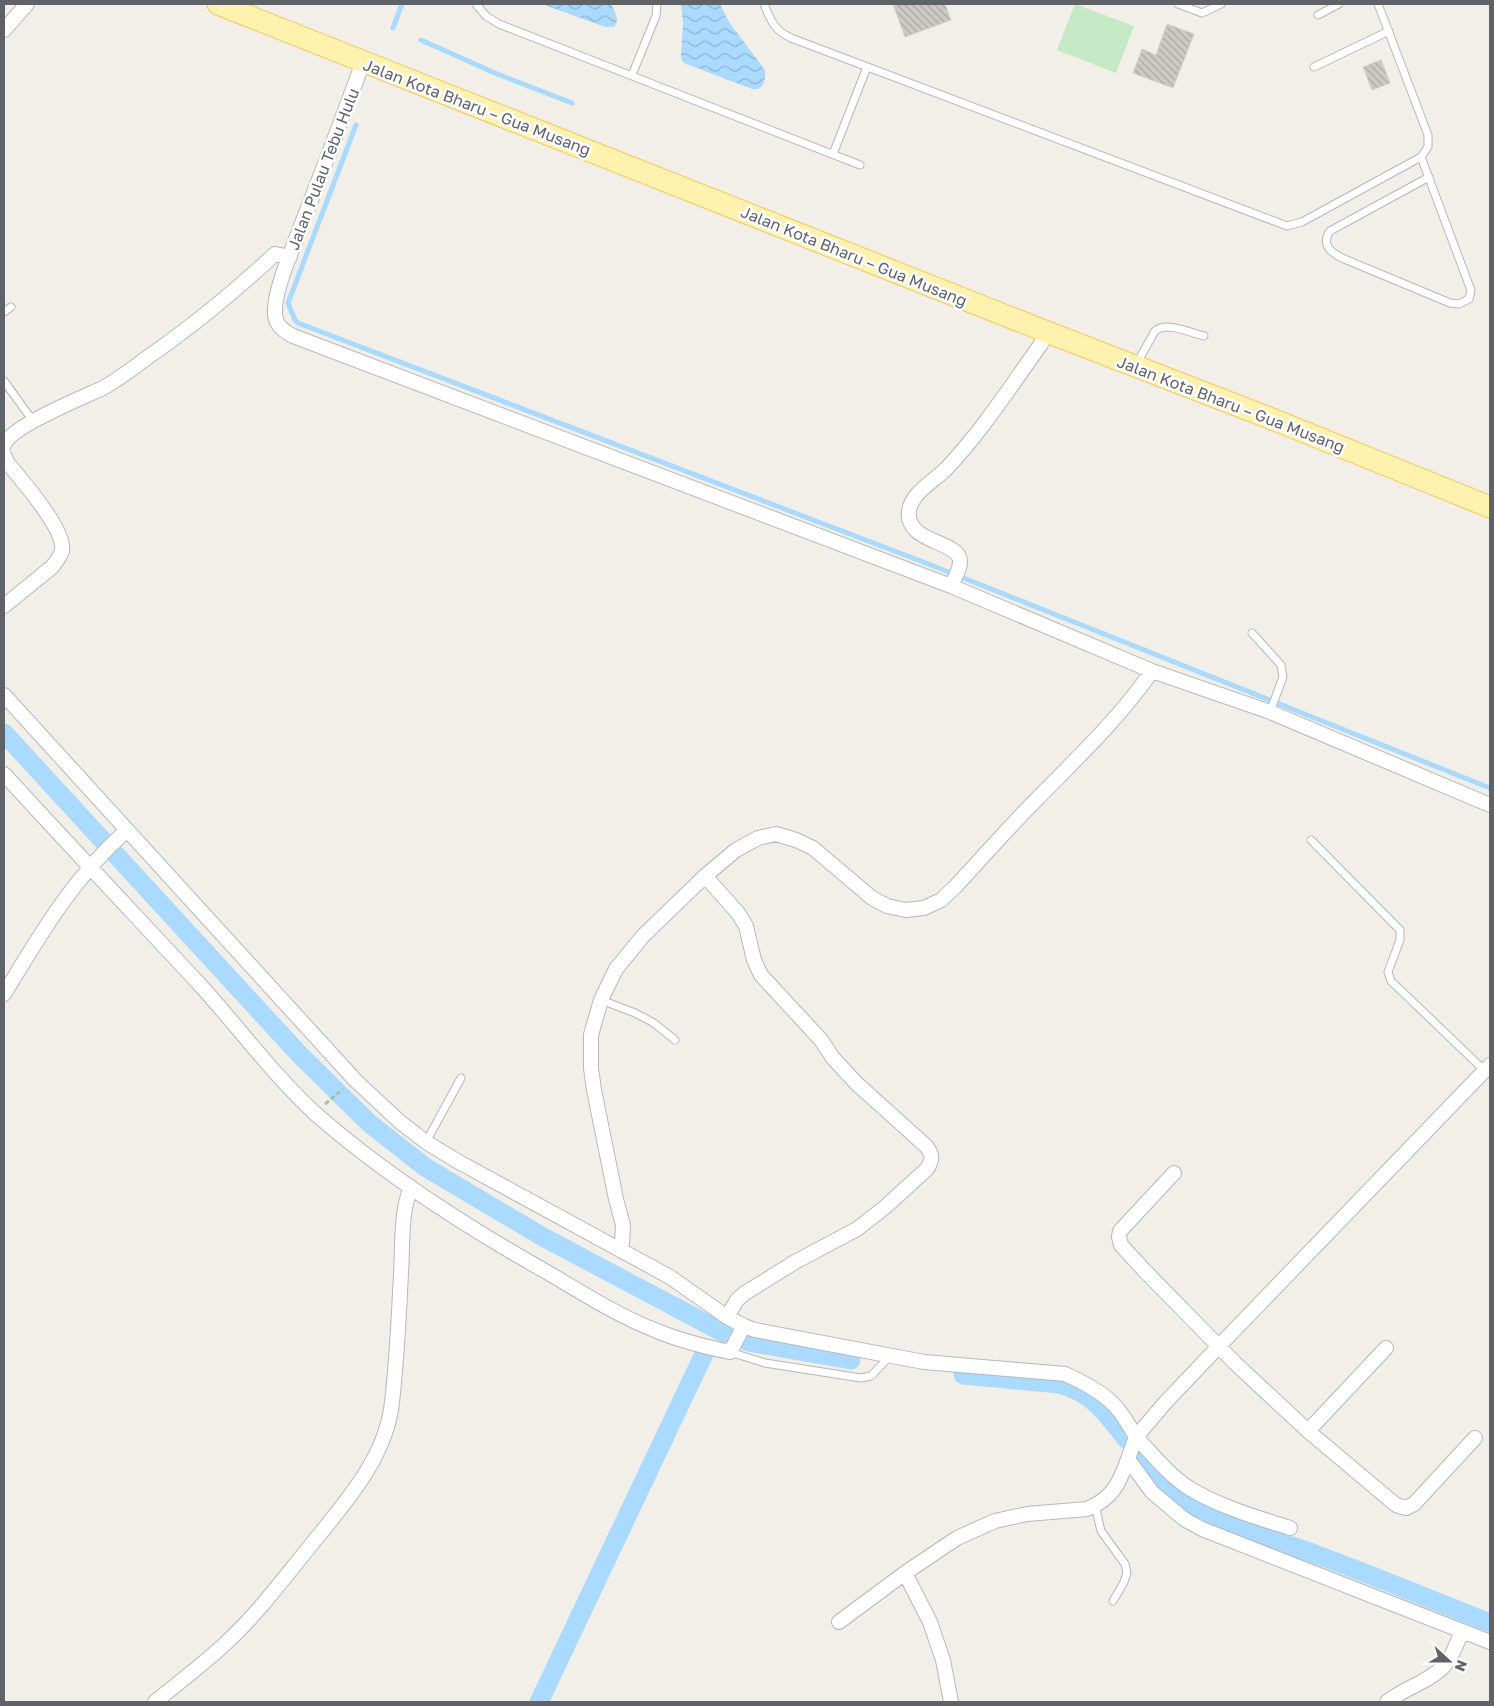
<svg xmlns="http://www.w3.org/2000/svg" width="1494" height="1706" font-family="'Golos Text',sans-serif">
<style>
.garden{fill:#c5e8c5}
.water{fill:url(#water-waves)}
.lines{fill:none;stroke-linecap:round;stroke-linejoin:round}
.stream{stroke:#aadaff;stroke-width:5}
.canal{stroke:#aadaff;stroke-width:19}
.building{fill:url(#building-back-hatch);stroke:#d6d1c6}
.lane-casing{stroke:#b5b8bc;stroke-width:9}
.street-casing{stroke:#b5b8bc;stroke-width:16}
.primary-casing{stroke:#f2c960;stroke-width:23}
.path{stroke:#9cc7a9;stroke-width:3;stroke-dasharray:5 2.5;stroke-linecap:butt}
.lane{stroke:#fff;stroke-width:7}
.street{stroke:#fff;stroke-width:14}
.primary{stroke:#fff2af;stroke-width:21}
.labels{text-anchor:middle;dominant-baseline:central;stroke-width:5;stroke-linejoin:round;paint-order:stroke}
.street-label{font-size:16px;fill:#5f6368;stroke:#fff}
</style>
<defs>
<pattern id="water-waves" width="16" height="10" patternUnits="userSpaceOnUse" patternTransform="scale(1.25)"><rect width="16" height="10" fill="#aadaff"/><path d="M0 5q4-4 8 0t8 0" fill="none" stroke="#8eb4d2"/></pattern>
<pattern id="building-back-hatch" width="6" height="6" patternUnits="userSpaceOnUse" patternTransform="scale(1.25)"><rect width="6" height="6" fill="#cccac5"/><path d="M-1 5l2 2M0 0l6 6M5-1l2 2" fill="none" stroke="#a9a8a4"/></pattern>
</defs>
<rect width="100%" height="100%" fill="#f1efe8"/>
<path class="garden" d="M1075,4L1134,26L1116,73L1057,50Z"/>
<path class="water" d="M542,4H611C615,12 620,20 614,27H605Z
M681,4H720L729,22L765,70C766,80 764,91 752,89L684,63L681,59L683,23Z"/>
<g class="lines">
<path class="stream" d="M393,28L402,4
M421,40L495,73L572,103
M356,125L288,303L295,320L298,323L931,565L1490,788"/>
<path class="canal" d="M4,733L299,1054L369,1123L425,1167L543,1237L724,1333
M748,1342L851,1360
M963,1375L1059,1384C1093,1393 1106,1413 1126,1439
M1137,1456C1150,1472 1163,1487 1179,1500C1220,1529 1274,1538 1320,1556C1377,1577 1434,1601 1490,1623
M539,1702L704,1354"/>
</g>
<path class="building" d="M893,4H945L951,20L905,37Z
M1167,24L1194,34L1173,88L1133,73L1142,49L1156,55Z
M1381,60L1390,83L1372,90L1363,67Z"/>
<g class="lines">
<g class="lane-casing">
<path id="lane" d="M476,4L486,16L499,24L860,165
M764,4C771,21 774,30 791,38L1287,226L1302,222L1421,157L1428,147V135L1378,4
M1178,4L1202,13L1221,4
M1318,15L1339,4
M1314,67L1389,31
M632,75L656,16L657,4
M833,154L867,67
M1421,157L1469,285L1471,290L1469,299L1459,304L1450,303L1342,258C1330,252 1321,244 1330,231L1429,177
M4,312L11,307
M1137,363L1155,331C1167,321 1190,333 1204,336
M4,381L33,421
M1252,633L1281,665L1283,677L1270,712
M1311,840L1400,930V940L1388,972L1391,981L1485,1071
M601,1000L635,1013L654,1023L675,1040
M426,1142L461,1078
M730,1352L765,1363L861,1378L871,1376L891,1355
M1095,1505L1101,1531L1125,1564L1127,1573L1124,1582L1113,1601"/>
</g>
<g class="street-casing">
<path id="street" d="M4,30L27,4
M363,62C343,117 322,172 301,226C293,248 275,288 275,310C274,324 282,330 293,336L951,586L1152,671L1270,712L1490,805
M4,445C10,427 81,398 101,389C118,380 133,368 148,357C193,326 235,291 275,254L290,257
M4,455L7,462C20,479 66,529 62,551C60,557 56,562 52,567L4,606
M951,586C954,579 963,565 959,557C953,541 905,541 909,511C911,493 934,481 946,469C982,431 1011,386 1041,344L1047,332
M4,695L355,1080L400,1122L426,1142L457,1161L670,1277L727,1317L744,1326
M4,774C69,845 135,915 201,986C240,1029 275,1077 318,1116C387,1176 465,1226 545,1271C581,1292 618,1316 657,1331C681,1341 706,1347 730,1352L744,1326L755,1330L924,1362L1065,1374C1083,1382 1103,1392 1116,1407C1124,1416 1130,1427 1136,1437L1128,1459L1152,1492L1184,1519L1202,1529L1490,1642
M705,876L738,913L746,926L754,960L761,975L821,1040L833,1058L856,1083L926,1146C933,1155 933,1159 927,1169L884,1208L857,1229L795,1262L745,1293L737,1300L727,1317
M4,994C42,932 72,879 127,830
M1174,1173L1120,1231L1119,1237L1121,1245L1143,1269L1235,1363L1308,1431L1396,1505L1406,1508L1414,1504L1475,1438
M620,1250L622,1243L623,1225L616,1199L594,1090L591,1068V1035L601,1000L616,969L643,936L705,876L736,850L758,838L776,834L796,840L813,848L872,898L887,906L906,910L924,908L941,900L955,887C982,858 1008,828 1035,801C1076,759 1119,719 1152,671
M1308,1431L1386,1348
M1290,1528C1256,1517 1220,1507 1189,1488C1169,1475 1153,1455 1136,1437L1164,1404L1219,1346L1490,1065
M905,1573L930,1622L943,1660L951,1702
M839,1622L905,1573L957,1538L995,1521L1027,1514L1087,1509C1112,1499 1119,1484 1128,1459
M155,1702C179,1682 205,1663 227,1642C257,1614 281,1582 307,1550C342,1506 386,1460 392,1402C397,1359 399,1316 401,1273C403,1245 400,1214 411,1187
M1387,1702C1404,1688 1429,1682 1444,1666C1453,1657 1457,1642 1462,1631"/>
</g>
<g class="primary-casing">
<path id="primary" d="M218,4L1047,332L1267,417L1490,507"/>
</g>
<path class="path" d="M325,1104L343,1089"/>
<use href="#lane" class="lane"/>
<use href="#street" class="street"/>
<use href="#primary" class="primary"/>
</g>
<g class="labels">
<g class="street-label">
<text transform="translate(477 107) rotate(21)">Jalan Kota Bharu – Gua Musang</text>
<text transform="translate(323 169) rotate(-69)">Jalan Pulau Tebu Hulu</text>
<text transform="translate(854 256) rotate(22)">Jalan Kota Bharu – Gua Musang</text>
<text transform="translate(1231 404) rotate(21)">Jalan Kota Bharu – Gua Musang</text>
</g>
</g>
<rect width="1494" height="1706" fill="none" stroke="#5f6368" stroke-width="10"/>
<g transform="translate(1449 1661) rotate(111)" stroke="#ffffff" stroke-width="4" paint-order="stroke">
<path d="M0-4L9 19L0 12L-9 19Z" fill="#5f6368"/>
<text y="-8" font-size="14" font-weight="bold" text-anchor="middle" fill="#5f6368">N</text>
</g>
</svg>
